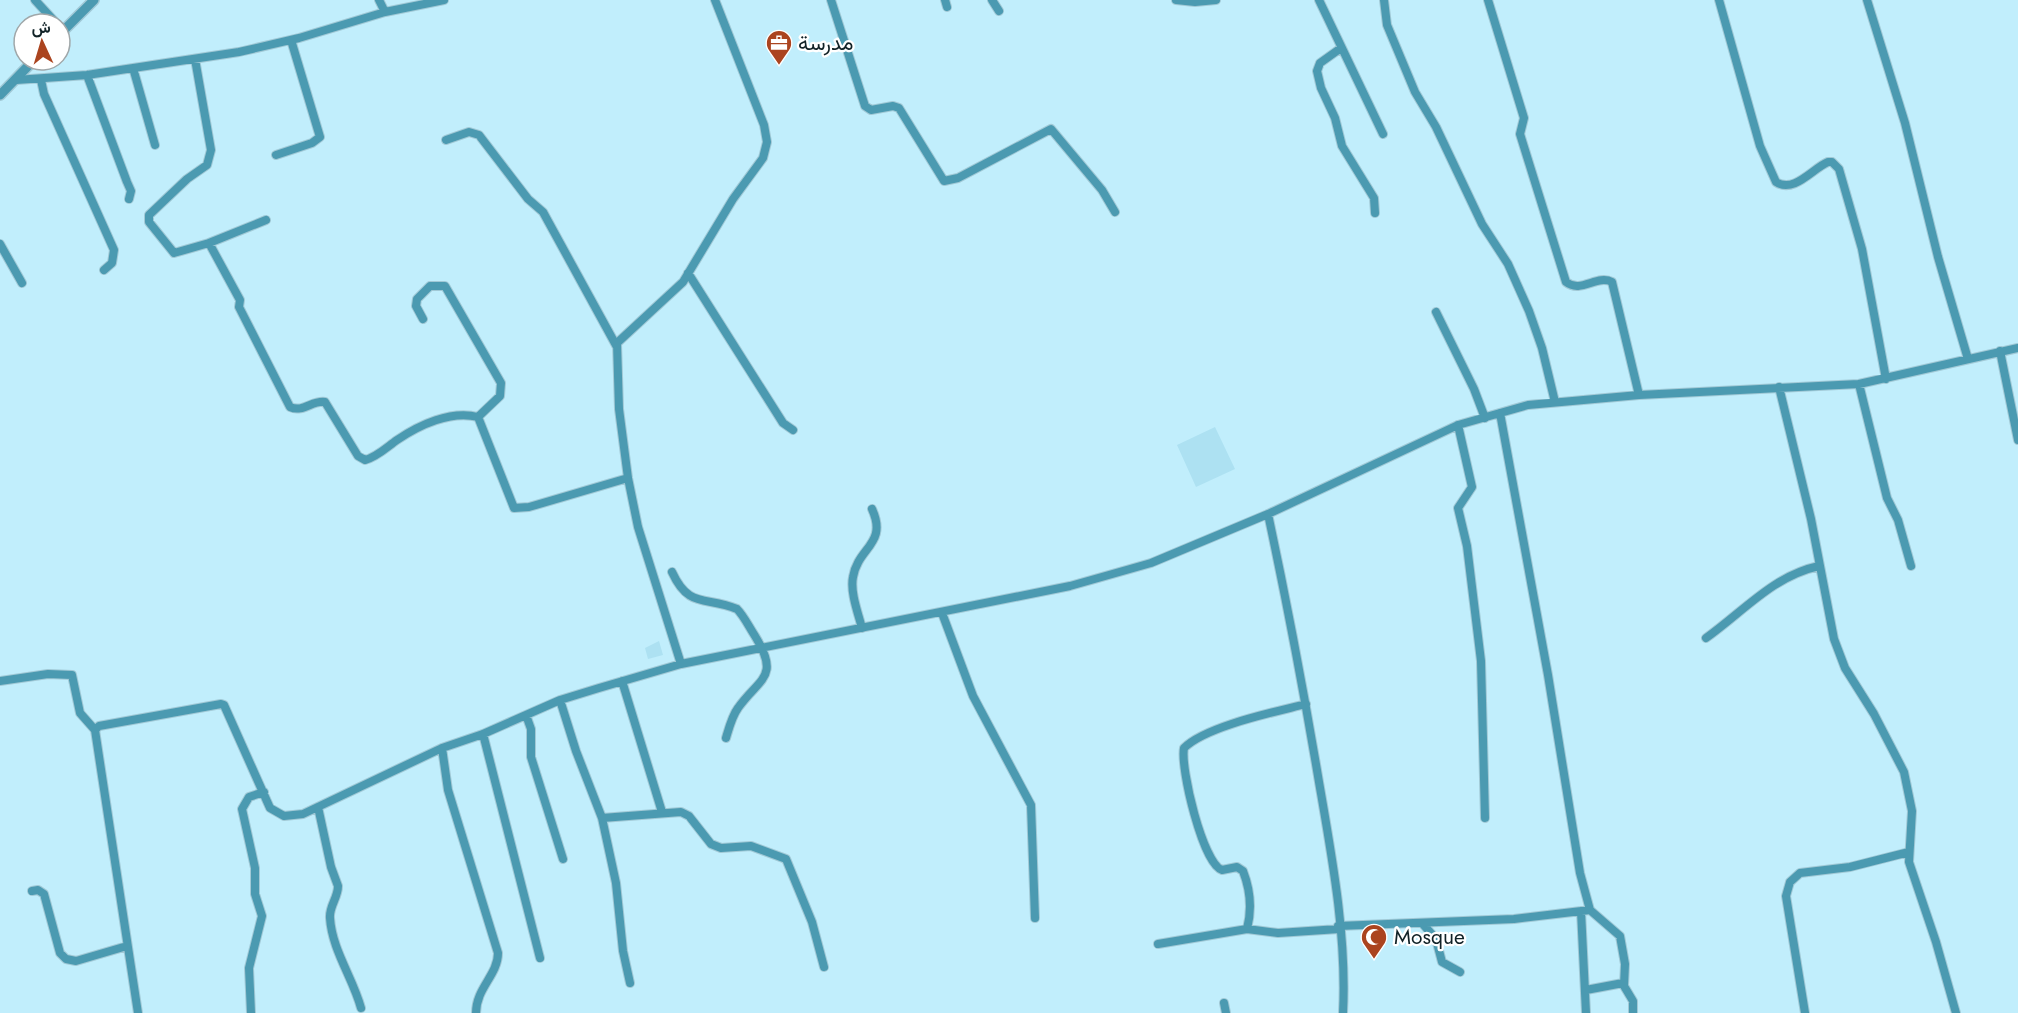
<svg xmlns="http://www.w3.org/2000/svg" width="2018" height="1013" font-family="Jost,Vazirmatn,sans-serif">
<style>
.built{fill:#ade1f2}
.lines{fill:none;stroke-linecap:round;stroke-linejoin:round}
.minor-casing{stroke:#a1c9d6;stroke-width:10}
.tertiary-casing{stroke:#a1c9d6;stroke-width:12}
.minor{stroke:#4b9ab1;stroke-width:8}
.tertiary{stroke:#4b9ab1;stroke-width:9}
.labels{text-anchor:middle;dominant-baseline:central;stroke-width:4.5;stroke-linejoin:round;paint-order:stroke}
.poi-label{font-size:21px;fill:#112227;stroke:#fff;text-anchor:start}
</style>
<rect width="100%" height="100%" fill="#c1eefc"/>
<path class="built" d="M1215,427L1235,469L1196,487L1177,445Z
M659,641L663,655L648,659L645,648Z"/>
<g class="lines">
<g class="minor-casing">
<path id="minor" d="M35,0L57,24
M379,0L385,12
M831,0L865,106L871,110L893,106L899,108L944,181L958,178L1051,129L1102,190L1115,212
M945,0L947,7
M992,0L999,11
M1176,0L1195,2L1216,0
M1319,0L1383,134
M1384,0L1387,25L1415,92L1436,127L1482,224L1508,264L1529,311L1542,348L1555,402
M1488,0L1524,118L1520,134L1566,282C1581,294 1597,274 1612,282L1639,395
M1719,0L1760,146L1776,182C1794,194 1813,168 1828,162H1832L1839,169L1862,249L1886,379
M1867,0L1905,123L1938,257L1968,359
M1341,48L1320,63L1317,71L1321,88L1335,118L1342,146L1374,198L1375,213
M195,59L211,150L207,165L187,179L149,215V222L174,253L209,243L240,300L239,307L290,407C303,413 312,400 325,402L358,456L365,460C377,457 387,447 397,440C419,425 451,410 478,417L514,508L529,507L628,478
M133,68L155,145
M87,75L127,182L131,191L129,199
M16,80L87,75L239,52L299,38L385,12L444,0
M41,80L44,94L114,250L112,263L104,270
M446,140L469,132L479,135L528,199L543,212L617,347
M276,155L312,143L320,137L291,40
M209,243L266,220
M0,244L22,283
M688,273L783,423L793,430
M1436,312L1474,389L1485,418
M423,319L416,306L417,299L430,286H445L501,383L500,396L478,417
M2000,351L2018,440
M1859,384L1887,498L1898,520L1911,566
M1779,387L1811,519L1834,639L1845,668L1874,714L1904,772L1912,811L1909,862L1936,942L1956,1013
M1500,413L1548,675L1580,873L1590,910
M1458,425L1472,487L1458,508L1467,546L1481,661L1485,818
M1268,514C1287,603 1304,693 1319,782C1332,857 1347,937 1343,1013
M672,572C689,609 705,596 737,609C744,616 749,627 755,636C781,678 759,678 738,708C732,716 729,728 726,738
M942,613L973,696L1031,805L1035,918
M862,628C858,613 850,592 853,577C858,547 888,544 872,509
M1706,638C1744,611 1773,576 1819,566
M681,664L638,527L628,478L619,409L617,343L683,282L733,199L763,158L767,142L764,125L715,0
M0,681L48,674L72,675L80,713L95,730
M622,681L662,812
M560,700L576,751L602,818L616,883L623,951L630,983
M526,715L531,729V757L563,859
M483,734L540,958
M442,748L448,790L498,953C498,975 476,988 476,1013
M318,807L331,867L338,886C338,898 329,906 330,918C332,950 353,978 361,1008
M602,818L681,812L689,816L711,844L721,848L751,846L786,859L812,922L824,967
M32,891L38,890L44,894L60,953L66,959L76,961L127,946
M1581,911L1586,1013
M1422,923L1436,939L1442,962L1460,972
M1338,926L1514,919L1590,910L1620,936L1625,964L1624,986L1633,1001V1013
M1247,929C1252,910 1250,889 1243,871L1237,867L1222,870C1203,864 1180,768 1184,748C1206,726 1275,712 1306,704
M1158,944L1247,929L1278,933L1339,929
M1586,990L1623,983
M1224,1003L1226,1013
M138,1013L95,730L99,726L221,704L224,705L270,808L284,816L303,814L442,748L483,734L560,700L599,688L681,664L1070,586L1151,563L1268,514L1458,425L1528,405L1639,395L1859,384L2018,348
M251,1013L249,968L262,916L255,894V868L242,809L249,797L264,792
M1805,1013L1786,896L1790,882L1800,873L1850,867L1909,852"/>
</g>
<g class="tertiary-casing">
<path id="tertiary" d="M60,34L94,0
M0,95L34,60"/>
</g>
<use href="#minor" class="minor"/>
<use href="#tertiary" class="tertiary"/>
</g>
<defs>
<g id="office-pin" transform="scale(1.35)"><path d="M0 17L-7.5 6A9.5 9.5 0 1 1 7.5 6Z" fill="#ab441f" stroke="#fff"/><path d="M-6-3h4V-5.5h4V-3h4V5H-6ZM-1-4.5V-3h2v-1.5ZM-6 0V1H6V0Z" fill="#fff"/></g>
<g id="mosque-pin" transform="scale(1.35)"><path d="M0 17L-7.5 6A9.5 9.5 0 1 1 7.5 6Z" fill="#ab441f" stroke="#fff"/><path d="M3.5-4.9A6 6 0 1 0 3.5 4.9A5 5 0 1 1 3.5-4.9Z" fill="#fff"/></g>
</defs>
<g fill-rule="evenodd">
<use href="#office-pin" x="779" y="43"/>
<use href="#mosque-pin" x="1374" y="937"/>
</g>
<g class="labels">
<g class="poi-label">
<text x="798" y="43">مدرسة</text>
<text x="1394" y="937">Mosque</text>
</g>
</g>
<g transform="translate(42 42) rotate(356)"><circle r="28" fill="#ffffff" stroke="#a0a7a9" stroke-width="1.5"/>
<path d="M0-4.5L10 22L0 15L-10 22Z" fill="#ab441f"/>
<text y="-9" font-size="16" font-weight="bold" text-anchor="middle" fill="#112227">ش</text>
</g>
</svg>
